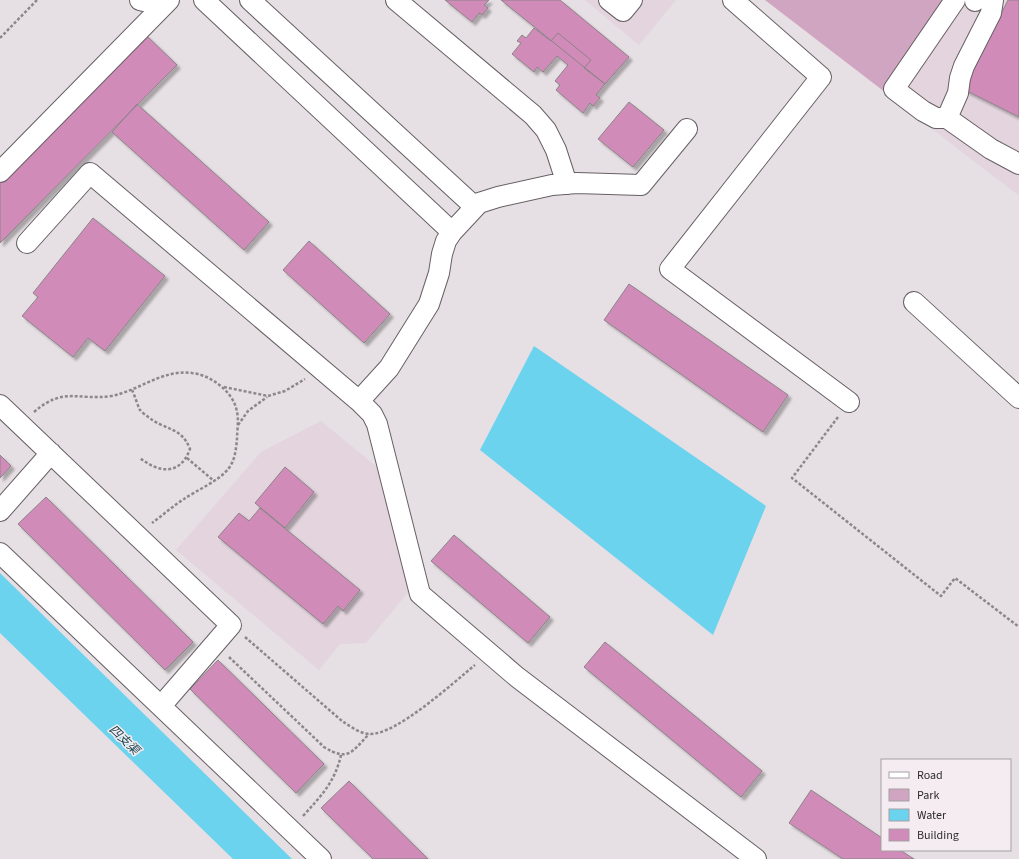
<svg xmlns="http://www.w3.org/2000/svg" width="1019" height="859" font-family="'Source Sans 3','Noto Sans SC',sans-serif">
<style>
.built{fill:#e3d4de}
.green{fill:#d0a5c1}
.water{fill:#6cd3ef}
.building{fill:#d18bb9;stroke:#8b8488;filter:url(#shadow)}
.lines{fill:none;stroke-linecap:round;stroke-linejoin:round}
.minor-casing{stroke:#676064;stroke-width:22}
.path{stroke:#8c878a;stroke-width:2.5;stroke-dasharray:3 2;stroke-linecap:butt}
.minor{stroke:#fff;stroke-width:20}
.labels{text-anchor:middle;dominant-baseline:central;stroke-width:3;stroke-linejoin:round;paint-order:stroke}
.water-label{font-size:12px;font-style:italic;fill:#1a4854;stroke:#f4ecf1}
</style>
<defs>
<filter id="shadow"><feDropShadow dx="3.5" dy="3.5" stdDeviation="1" flood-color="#0004"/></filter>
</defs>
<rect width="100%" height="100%" fill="#e6dfe3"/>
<path class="built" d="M585,0H676L639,45Z
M765,0H1019V195L1014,192Z
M321,421L378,468L409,591L366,643L340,644L319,670L176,550L261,452Z"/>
<path class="green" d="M765,0H946L885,92Z"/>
<path class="water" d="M534,346L766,506L713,635L480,450Z
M0,573L292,859H233L0,633Z"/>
<path class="building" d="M445,0H489L484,5L488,8L482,15L479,13L472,22Z
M501,0H560L629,57L605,84Z
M1008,0H1019V117L963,89Z
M534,28L551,41L558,33L591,60L584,68L605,84L596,95L600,98L593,106L590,103L583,113L556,90L560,85L555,81L568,65L557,56L543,72L537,67L534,72L512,54L521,43L517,41L522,35L526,38Z
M146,35L177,65L0,243V182Z
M629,102L664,130L633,167L598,139Z
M137,104L269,222L244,250L112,132Z
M93,218L165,276L105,351L88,338L73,357L22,316L38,297L33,293Z
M309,241L390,314L364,343L283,270Z
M629,284L788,395L763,432L604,320Z
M0,455L11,466L0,478Z
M285,467L314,492L285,528L255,503Z
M46,497L193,642L165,670L18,524Z
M260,508L360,590L343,611L338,606L323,624L218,537L239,513L249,521Z
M454,535L550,617L528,643L431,561Z
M605,642L762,771L741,797L584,667Z
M218,660L324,764L296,793L190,689Z
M349,781L428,859H373L321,808Z
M811,790L882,838V850H900L914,859H843L789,823Z"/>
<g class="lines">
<g class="minor-casing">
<path id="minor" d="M140,0L144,1L162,0
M204,0L452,232
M250,0L475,207
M396,0L533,115L546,130L556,150L567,184
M609,0L623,11L632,0
M733,0L821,77L670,269L849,402
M955,0L894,89L923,111L936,118H947L991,149L1019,164
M975,1L976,0
M947,118L958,93L960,78L964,66L991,13L993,0
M0,172L169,0
M27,243L90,173L359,401L372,414L377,424L420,594L517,677L756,859
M914,302L1019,398
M359,401L389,368L429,304L439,273L442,254L446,241L452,232L479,203L498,197L552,185L577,183L641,185L687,129
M0,405L231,625L161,706
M0,511L51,453
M0,553L321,859"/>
</g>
<path class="path" d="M0,38L37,0
M224,387L268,396L285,391L305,379
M132,390C135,396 137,404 140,410C142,412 145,415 147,416C165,431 181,426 190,449C180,476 159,473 140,458
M34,412C64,386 78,401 111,396C139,391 162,369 192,373C211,375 234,392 237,412C239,421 237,431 237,439C236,449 235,460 229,468C219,481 197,490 184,499C173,506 163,515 152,523
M838,417L792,478L941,596L955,578L1019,627
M238,425L248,411L267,397
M187,458L214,481
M245,637L342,721C350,726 360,734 370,734C396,735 453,683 475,665
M229,657L324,747C348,762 352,752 369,734
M303,816C321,796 335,782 341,755"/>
<use href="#minor" class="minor"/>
</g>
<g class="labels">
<g class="water-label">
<text transform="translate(124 740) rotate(44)">四支渠</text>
</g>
</g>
<rect x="881" y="759" width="130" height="92" fill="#f4ecf1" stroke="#a59fa3"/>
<rect x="889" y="772" width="20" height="6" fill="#ffffff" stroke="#a59fa3"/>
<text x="917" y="779" font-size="12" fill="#2e2b2d">Road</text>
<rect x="889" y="789" width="20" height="12" fill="#d0a5c1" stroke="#a59fa3"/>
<text x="917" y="799" font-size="12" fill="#2e2b2d">Park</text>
<rect x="889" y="809" width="20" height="12" fill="#6cd3ef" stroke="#a59fa3"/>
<text x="917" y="819" font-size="12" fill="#2e2b2d">Water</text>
<rect x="889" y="829" width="20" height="12" fill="#d18bb9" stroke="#a59fa3"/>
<text x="917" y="839" font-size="12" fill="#2e2b2d">Building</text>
</svg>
